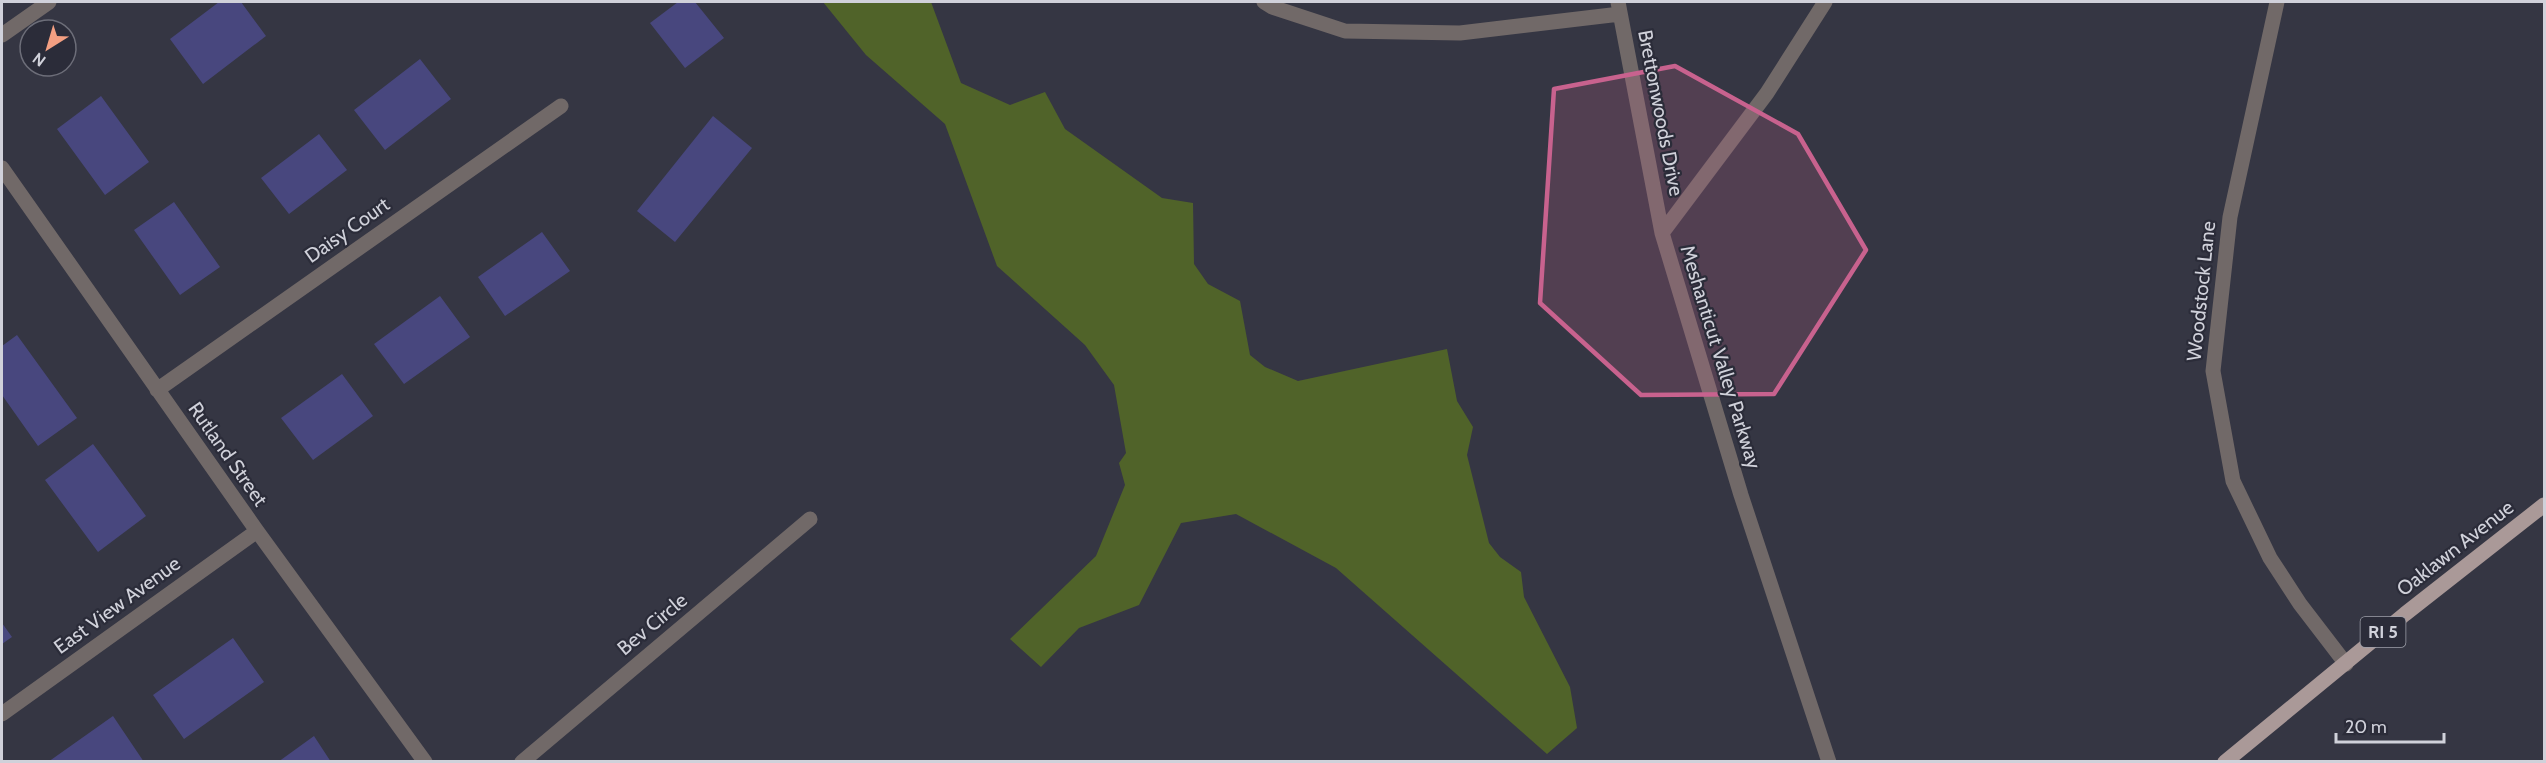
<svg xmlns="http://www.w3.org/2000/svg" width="2546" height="763" font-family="Cabin,sans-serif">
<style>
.green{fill:#506329}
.building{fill:#48477e}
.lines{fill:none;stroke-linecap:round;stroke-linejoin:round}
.minor{stroke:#716968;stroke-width:15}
.major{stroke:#aa9998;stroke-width:15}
.marked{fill:#c8628e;fill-opacity:0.2;stroke:#c8628e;stroke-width:4.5;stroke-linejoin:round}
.labels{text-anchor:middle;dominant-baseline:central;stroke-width:4.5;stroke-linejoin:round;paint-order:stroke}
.shield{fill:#2b2c39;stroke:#9ea0aa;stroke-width:1.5}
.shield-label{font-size:18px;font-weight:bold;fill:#d0d1da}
.street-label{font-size:20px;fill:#d0d1da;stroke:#2b2c39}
</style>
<rect width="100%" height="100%" fill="#353643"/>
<path class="green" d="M823,2H931L961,83L1010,105L1045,92L1065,129L1162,198L1193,203L1194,264L1208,284L1240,301L1250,355L1265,367L1298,381L1447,349L1457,401L1473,427L1467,455L1489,543L1500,557L1521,572L1524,597L1570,687L1577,728L1547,754L1336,568L1236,514L1181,523L1139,605L1079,628L1041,667L1010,639L1096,556L1125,485L1119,463L1126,453L1114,385L1085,345L997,266L945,124L866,55Z"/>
<path class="building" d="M219,2H241L266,36L203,84L170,39Z
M678,2H695L724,38L685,68L650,23Z
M420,59L451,99L385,150L354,110Z
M101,96L149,162L105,195L57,129Z
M713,116L752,148L675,242L637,211Z
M319,134L347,170L289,214L261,178Z
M174,202L220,267L180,295L134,230Z
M542,232L570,271L505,316L478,277Z
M440,296L470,337L404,384L374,344Z
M17,335L77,418L38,446L2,395V346Z
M342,374L373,416L313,460L281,418Z
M93,444L146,516L98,552L45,480Z
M2,623L12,637L2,644Z
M233,638L264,682L184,739L153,695Z
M113,716L144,762H48Z
M314,736L331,762H278Z"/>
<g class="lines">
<path class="minor" d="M1264,2L1272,7L1345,31L1460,33L1620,14
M1618,2L1662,233L1741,495L1829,762
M2277,2L2230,217L2213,371L2233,481L2270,558L2300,604L2346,664
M2,35L49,2
M2,168L257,531L425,762
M1662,233L1767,93L1825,2
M157,390L561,106
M2,714L257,531
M522,762L810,519"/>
<path class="major" d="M2225,762L2405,614L2544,505"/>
</g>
<path class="marked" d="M1675,66L1798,134L1866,250L1774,394L1641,395L1540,303L1554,89Z"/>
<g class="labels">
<rect class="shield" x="2360.5" y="617" width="45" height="30" rx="4.5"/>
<g class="shield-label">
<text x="2383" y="632">RI 5</text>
</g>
<g class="street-label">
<text transform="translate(1661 113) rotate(79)">Brettonwoods Drive</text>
<text transform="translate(347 230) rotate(-35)">Daisy Court</text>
<text transform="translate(2201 291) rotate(-84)">Woodstock Lane</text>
<text transform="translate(1721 357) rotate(73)">Meshanticut Valley Parkway</text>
<text transform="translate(228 454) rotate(55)">Rutland Street</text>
<text transform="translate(2455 548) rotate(-38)">Oaklawn Avenue</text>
<text transform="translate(117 605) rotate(-36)">East View Avenue</text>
<text transform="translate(652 624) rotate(-40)">Bev Circle</text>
</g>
</g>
<rect width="2546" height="763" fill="none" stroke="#d0d1da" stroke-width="6"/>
<g transform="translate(48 48) rotate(217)"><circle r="28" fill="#2b2c39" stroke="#6d6e79" stroke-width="1.5"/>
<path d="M0-4.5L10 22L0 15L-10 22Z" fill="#f39f82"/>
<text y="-9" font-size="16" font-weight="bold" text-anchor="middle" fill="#d0d1da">N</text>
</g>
<path d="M2336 733v9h108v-9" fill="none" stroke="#d0d1da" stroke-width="3"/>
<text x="2345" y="733" font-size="18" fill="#d0d1da" stroke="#2b2c39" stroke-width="4.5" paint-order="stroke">20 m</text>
</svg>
